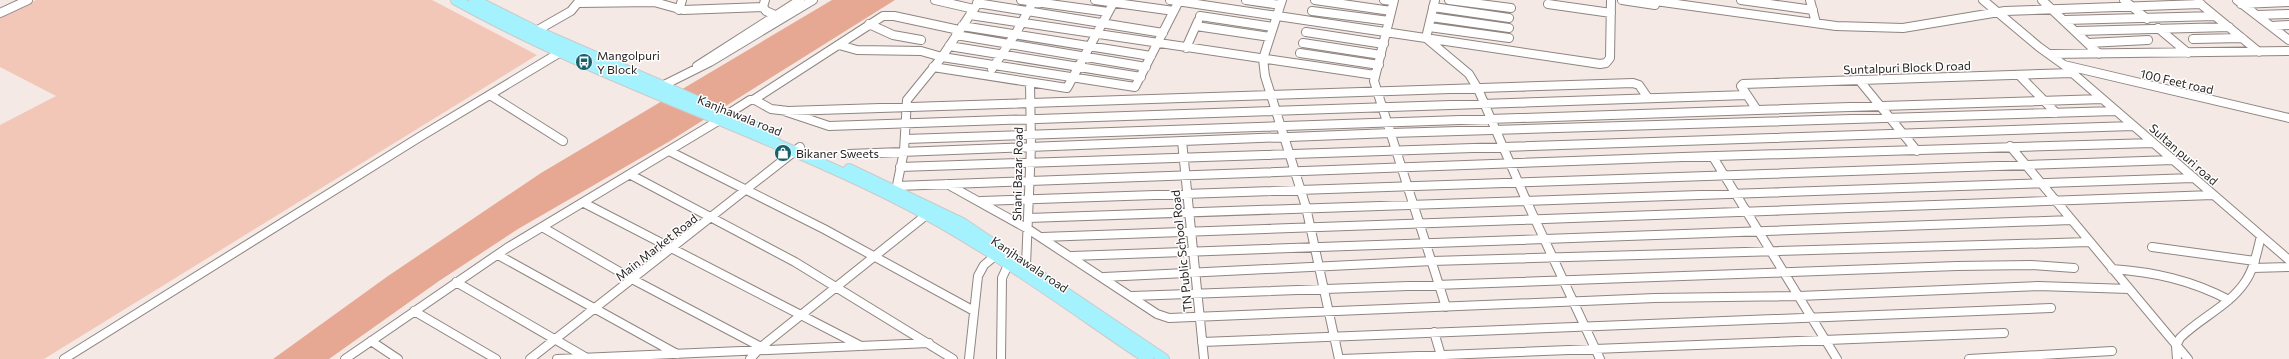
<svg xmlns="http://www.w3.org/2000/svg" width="2289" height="359" font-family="Commissioner,sans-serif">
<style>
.green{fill:#f3c7b7}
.water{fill:#e6a892}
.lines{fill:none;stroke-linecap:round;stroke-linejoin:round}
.minor-casing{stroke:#8f8581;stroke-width:10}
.major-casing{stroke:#cbcaca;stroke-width:12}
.minor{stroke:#fff;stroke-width:8}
.major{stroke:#a4f2fe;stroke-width:10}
.labels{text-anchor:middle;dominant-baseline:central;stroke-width:3;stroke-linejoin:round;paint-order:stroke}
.poi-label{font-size:12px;fill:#262221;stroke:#fff;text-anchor:start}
.street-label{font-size:12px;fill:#262221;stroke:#fff}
</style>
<rect width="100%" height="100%" fill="#f4e9e5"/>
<path class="green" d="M36,0H432L537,55L44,359H0V125L56,96L0,67V17Z"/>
<path class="water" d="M832,0H895L670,141L518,229L439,281L329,359H273L388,276L541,173Z"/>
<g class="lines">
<g class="minor-casing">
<path id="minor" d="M765,0L763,7L766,11L777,16
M935,0L974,9
M1021,0L1108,12
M1095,0L1174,11
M1170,0L1600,64L1606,63L1610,58L1611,0
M1246,0L1280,5
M1282,0L1263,59L1265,76L1306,207L1339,359
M1315,0L1391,11
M1384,0L1393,1
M1394,0L1374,81L1446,307
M1435,0L1426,38L1469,74L1478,89L1526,200L1600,359
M1449,0L1511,8
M1622,0L1655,5
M1648,0L1836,26L1903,28L2005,11L2201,4
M1741,0L1813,10
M1810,0L1816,23
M1983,0L2039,47L2064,65L2289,118
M2042,0L2099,54
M2124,0L2147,19
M2237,0L2289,40
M2198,2L2259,52
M578,3L654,2L683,10L763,7
M977,3L1163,33
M1548,4L1611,13
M2241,4L2289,2
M1433,7L1509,18
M679,10L682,0
M1312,11L1389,21
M0,13L28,0
M970,15L1375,75
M2257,15L2289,14
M1200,16L1273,27
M1431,17L1509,28
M2065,20L2215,16
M869,24L893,35L921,40
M962,26L1151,56
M1196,26L1270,37
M2271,26L2289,25
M1429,27L1509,38
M2158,28L2188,53
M536,31L571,11L580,0
M2077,31L2229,27
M1306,32L1384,44
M956,35L1146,67
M2193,39L2242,38
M1303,43L1381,55
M2088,43L2148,40
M839,45L857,50L921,51L942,57L1135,87L1179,1
M949,46L1141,77
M1186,48L1198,21
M1300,53L1379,65
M2049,54L2289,51
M697,66L800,0
M933,67L1067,88L1115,0
M992,69L1016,33L1034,0
M2069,70L2289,260
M2072,73L1743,84L1741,86L1757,110L2102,99
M2019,75L2056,113
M1859,80L1917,151
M658,88L710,62L813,0
M490,95L563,141
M753,100L883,16H894L959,30
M781,110L829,126L1747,95
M728,114L750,100H755L771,109L788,111L1633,83L1639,85L1648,98
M905,139L1757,110
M1182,141L1204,359
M2010,146L2188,359
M671,152L824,229L974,311
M849,154L1391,133L2115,111
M1713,157L1837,359
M900,167L2133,126
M631,175L795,262L953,359
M947,184L1028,229L1157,314L1169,318L1655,298L1799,296L2038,286L2129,289
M897,186L1683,157L2153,143
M896,190L904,151L907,100L942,57L980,0
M981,201L2173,160
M584,203L861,346
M1028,218L2193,178
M542,227L632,279L761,347
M1042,237L2213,195
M2152,247L2255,261
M498,255L677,354
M1072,256L2071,220
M1022,268L1026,265L1031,146L1030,83
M2253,268L2289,267
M2112,269C2154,272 2191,280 2229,300
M1104,277L1432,261L2089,242
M456,282L587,358
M1132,296L1957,266L2031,265L2074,268
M414,311L496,359
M1434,332L1442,359
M371,341L398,359
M1202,342L2051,308
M64,359L418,138L564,50
M345,359L507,248L718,121
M530,359L800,147
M557,359L929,343
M750,359L761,347L930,212
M969,359L978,276L984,265L995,256
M1001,359L1002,278L1008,265
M1342,359L2004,333
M1969,359L2112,351
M2177,359L2176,346L2180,338C2200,318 2229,306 2245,282C2254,269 2257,252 2261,236"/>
</g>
<g class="major-casing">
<path id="major" d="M456,0C595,77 747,125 889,195C981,240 1063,302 1148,359
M474,0L536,31L775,135
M849,169L962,223L1164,359"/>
</g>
<use href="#minor" class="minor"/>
<use href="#major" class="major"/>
</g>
<defs>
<g id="bus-disc" transform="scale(0.9)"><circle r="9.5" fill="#15616d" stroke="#fff"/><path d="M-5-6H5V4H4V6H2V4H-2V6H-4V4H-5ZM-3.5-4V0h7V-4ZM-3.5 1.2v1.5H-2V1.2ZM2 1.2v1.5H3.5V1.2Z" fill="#fff"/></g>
<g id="shop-disc" transform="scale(0.9)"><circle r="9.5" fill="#15616d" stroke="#fff"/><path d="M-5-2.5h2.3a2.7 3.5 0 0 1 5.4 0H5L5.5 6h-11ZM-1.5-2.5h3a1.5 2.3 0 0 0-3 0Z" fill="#fff"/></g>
</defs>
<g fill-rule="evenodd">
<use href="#bus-disc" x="584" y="62"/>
<use href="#shop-disc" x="783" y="153"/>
</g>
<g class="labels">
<g class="poi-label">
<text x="597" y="55">Mangolpuri<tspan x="597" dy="14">Y Block</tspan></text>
<text x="796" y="153">Bikaner Sweets</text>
</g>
<g class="street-label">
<text transform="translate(1907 67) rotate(-2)">Suntalpuri Block D road</text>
<text transform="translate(2177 81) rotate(13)">100 Feet road</text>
<text transform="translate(740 115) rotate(22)">Kanjhawala road</text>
<text transform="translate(2184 154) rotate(41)">Sultan puri road</text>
<text transform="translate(1017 174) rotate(-89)">Shani Bazar Road</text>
<text transform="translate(656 247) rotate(-38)">Main Market Road</text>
<text transform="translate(1181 251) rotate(-96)">TN Public School Road</text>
<text transform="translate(1030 264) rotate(34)">Kanjhawala road</text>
</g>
</g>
</svg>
